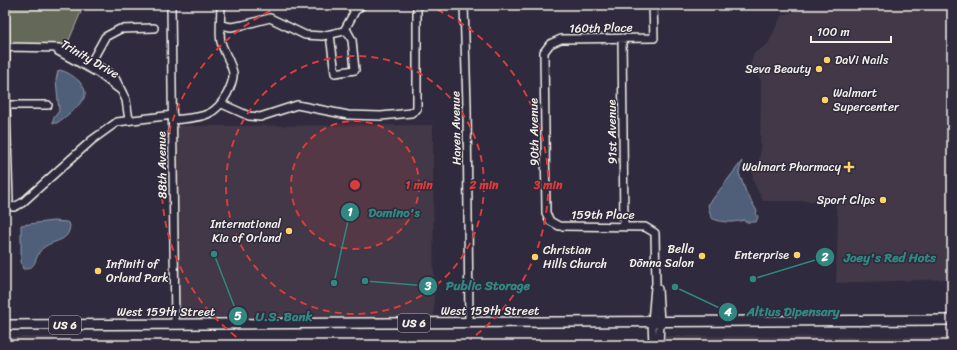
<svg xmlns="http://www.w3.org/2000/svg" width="957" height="350" font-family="Sriracha,sans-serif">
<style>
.built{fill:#423847}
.green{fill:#646758;stroke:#acaca0}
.water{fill:#505f7a;stroke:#9299a6}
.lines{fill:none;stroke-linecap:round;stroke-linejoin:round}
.minor-casing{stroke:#f4f1e8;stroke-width:10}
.major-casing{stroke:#f4f1e8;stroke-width:12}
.minor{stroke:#2f2a3d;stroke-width:7}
.major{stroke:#2f2a3d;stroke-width:9}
.ring{fill:none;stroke:#d93c3b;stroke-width:2;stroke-dasharray:7 5}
.poi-dot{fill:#ffd166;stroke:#2f2a3d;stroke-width:1.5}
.labels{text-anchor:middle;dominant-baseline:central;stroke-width:3;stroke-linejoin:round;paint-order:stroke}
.shield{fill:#2f2a3d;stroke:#b9b5b5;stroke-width:1}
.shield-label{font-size:11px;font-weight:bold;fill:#f4f1e8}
.street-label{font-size:12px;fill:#f4f1e8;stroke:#2f2a3d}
.poi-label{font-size:12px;fill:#f4f1e8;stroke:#2f2a3d;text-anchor:end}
.centre{fill:#d93c3b;stroke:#2f2a3d;stroke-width:2}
.ring-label{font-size:12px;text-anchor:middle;font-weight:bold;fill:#d93c3b;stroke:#2f2a3d;stroke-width:3;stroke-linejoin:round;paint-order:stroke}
.leader{fill:none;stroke:#318880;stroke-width:1.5}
.callout-dot{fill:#318880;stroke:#2f2a3d;stroke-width:1.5}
.mark-label{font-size:12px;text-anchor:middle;font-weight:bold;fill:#fff}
.callout-label{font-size:13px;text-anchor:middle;font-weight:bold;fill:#318880;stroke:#2f2a3d;stroke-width:3;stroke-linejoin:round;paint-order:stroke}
</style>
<rect width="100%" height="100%" fill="#2f2a3d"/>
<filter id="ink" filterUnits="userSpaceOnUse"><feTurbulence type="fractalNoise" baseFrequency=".025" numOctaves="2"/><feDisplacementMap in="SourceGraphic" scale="8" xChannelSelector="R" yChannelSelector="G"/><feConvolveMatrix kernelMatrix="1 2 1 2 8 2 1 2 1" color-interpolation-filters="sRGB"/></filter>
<g filter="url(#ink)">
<path class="built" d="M893,5L919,8H952V279L836,283L838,218L835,201H763L753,181L752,171L760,157L761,80L750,66L754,53L768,44L781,16L808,6Z
M433,125L434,317L176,318L174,126Z
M665,336L952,337V345H665Z
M5,337H54V345H5Z"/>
<path class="green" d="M8,5H84L66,47L11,44L8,38Z"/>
<path class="water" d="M60,70C68,72 73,76 79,81C82,85 86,89 85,95C84,103 64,118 57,123H53V119L59,111L56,80L58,71Z
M742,161L739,173L746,192L757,211L756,213L758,217L756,222H745L744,220C732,223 722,223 711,218L708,205Z
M53,221L67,222L70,225C69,243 54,239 43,248C34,255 38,270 23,269L21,262V225Z"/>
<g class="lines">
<g class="minor-casing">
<path id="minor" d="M171,5L175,324
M349,5L355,11
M464,5L467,106L469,323
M653,5L654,38L561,39L550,44L544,52L546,213L550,221L559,226L645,227L655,233L656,284L655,287L652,322L653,345
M221,25L231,27L243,25L270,18L305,35L322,36L344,31L355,11L362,5
M330,35L335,73L355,70L352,40L346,29
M622,38L624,226
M6,47L60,48L79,56L108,72L115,78L126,100L129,120
M58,51L98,73L119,89
M89,66L105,37L120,29L154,28
M222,104L249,116L260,117L297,105L348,115L381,116L411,113L417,109V5
M6,105H48
M173,120C198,117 214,119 227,94C230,88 234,80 233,73C231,62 224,53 221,42C219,35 221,13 221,5
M5,206L9,201L6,105L5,5
M5,206L14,207L22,203L92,140L117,122L173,115
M658,289L660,322L659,345"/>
</g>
<g class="major-casing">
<path id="major" d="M5,325L952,320"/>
</g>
<use href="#minor" class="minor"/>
<use href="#major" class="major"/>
</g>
</g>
<circle cx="355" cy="185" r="64" fill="#d93c3b" fill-opacity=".12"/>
<g class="ring">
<circle cx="355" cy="185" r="64"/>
<circle cx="355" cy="185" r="129"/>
<path d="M246 344A193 193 0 0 1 284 5M426 5A193 193 0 0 1 464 344"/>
</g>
<g class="poi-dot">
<circle cx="827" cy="60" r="4"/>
<circle cx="819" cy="69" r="4"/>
<circle cx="825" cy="100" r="4"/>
<path d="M847 161h4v4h4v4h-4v4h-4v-4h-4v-4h4z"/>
<circle cx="883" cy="200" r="4"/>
<circle cx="289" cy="231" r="4"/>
<circle cx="797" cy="255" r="4"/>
<circle cx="702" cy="256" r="4"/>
<circle cx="535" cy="257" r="4"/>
<circle cx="98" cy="271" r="4"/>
</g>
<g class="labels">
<g class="shield">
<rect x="398" y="314" width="32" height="18" rx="3"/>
<rect x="49" y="316" width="32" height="18" rx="3"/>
</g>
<g class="shield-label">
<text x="414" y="323">US 6</text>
<text x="65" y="325">US 6</text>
</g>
<g class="street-label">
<text transform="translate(601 28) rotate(-1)">160th Place</text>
<text transform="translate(90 59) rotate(30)">Trinity Drive</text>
<text transform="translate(456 128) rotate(-91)">Haven Avenue</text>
<text transform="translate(534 132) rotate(-91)">90th Avenue</text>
<text transform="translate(612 132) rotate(-91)">91st Avenue</text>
<text transform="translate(162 165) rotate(-91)">88th Avenue</text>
<text x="603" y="215">159th Place</text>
<text x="490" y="311">West 159th Street</text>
<text x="166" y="312">West 159th Street</text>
</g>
<g class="poi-label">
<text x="835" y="60" text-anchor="start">DaVi Nails</text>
<text x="811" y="69">Seva Beauty</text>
<text x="833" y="93" text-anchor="start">Walmart<tspan x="833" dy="14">Supercenter</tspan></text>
<text x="841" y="167">Walmart Pharmacy</text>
<text x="875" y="200">Sport Clips</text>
<text x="281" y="224">International<tspan x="281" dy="14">Kia of Orland</tspan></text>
<text x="694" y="249">Bella<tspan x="694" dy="14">Dōnna Salon</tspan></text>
<text x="543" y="250" text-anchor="start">Christian<tspan x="543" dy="14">Hills Church</tspan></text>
<text x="789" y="255">Enterprise</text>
<text x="106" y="264" text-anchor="start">Infiniti of<tspan x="106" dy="14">Orland Park</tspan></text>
</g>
</g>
<circle cx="355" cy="185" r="6" class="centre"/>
<g class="ring-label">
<text x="419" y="189">1 min</text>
<text x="484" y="189">2 min</text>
<text x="548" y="189">3 min</text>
</g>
<path class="leader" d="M334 283L350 212M753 279L825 257M365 281L428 286M675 287L728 312M214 254L238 316"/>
<g class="callout-dot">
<circle cx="334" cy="283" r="4"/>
<circle cx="753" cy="279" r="4"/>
<circle cx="365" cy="281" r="4"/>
<circle cx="675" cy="287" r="4"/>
<circle cx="214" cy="254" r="4"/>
<circle cx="350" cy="212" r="10"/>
<circle cx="825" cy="257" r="10"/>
<circle cx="428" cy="286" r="10"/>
<circle cx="728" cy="312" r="10"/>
<circle cx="238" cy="316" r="10"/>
</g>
<g class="mark-label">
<text x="350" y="216">1</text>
<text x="825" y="261">2</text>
<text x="428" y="290">3</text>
<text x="728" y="316">4</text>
<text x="238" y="320">5</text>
</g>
<g class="callout-label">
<text x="394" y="217">Domino's</text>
<text x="890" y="262">Joey's Red Hots</text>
<text x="488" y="290">Public Storage</text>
<text x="793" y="316">Altius Dipensary</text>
<text x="284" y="321">U.S. Bank</text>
</g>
<rect width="957" height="350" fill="none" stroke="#2f2a3d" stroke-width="20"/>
<rect x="10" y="10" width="937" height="330" fill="none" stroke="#f4f1e8" stroke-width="1.5" filter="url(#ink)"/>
<path d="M811 36v6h80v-6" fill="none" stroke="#f4f1e8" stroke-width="2"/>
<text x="817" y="36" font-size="12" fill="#f4f1e8" stroke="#2f2a3d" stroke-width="3" paint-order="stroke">100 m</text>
</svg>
